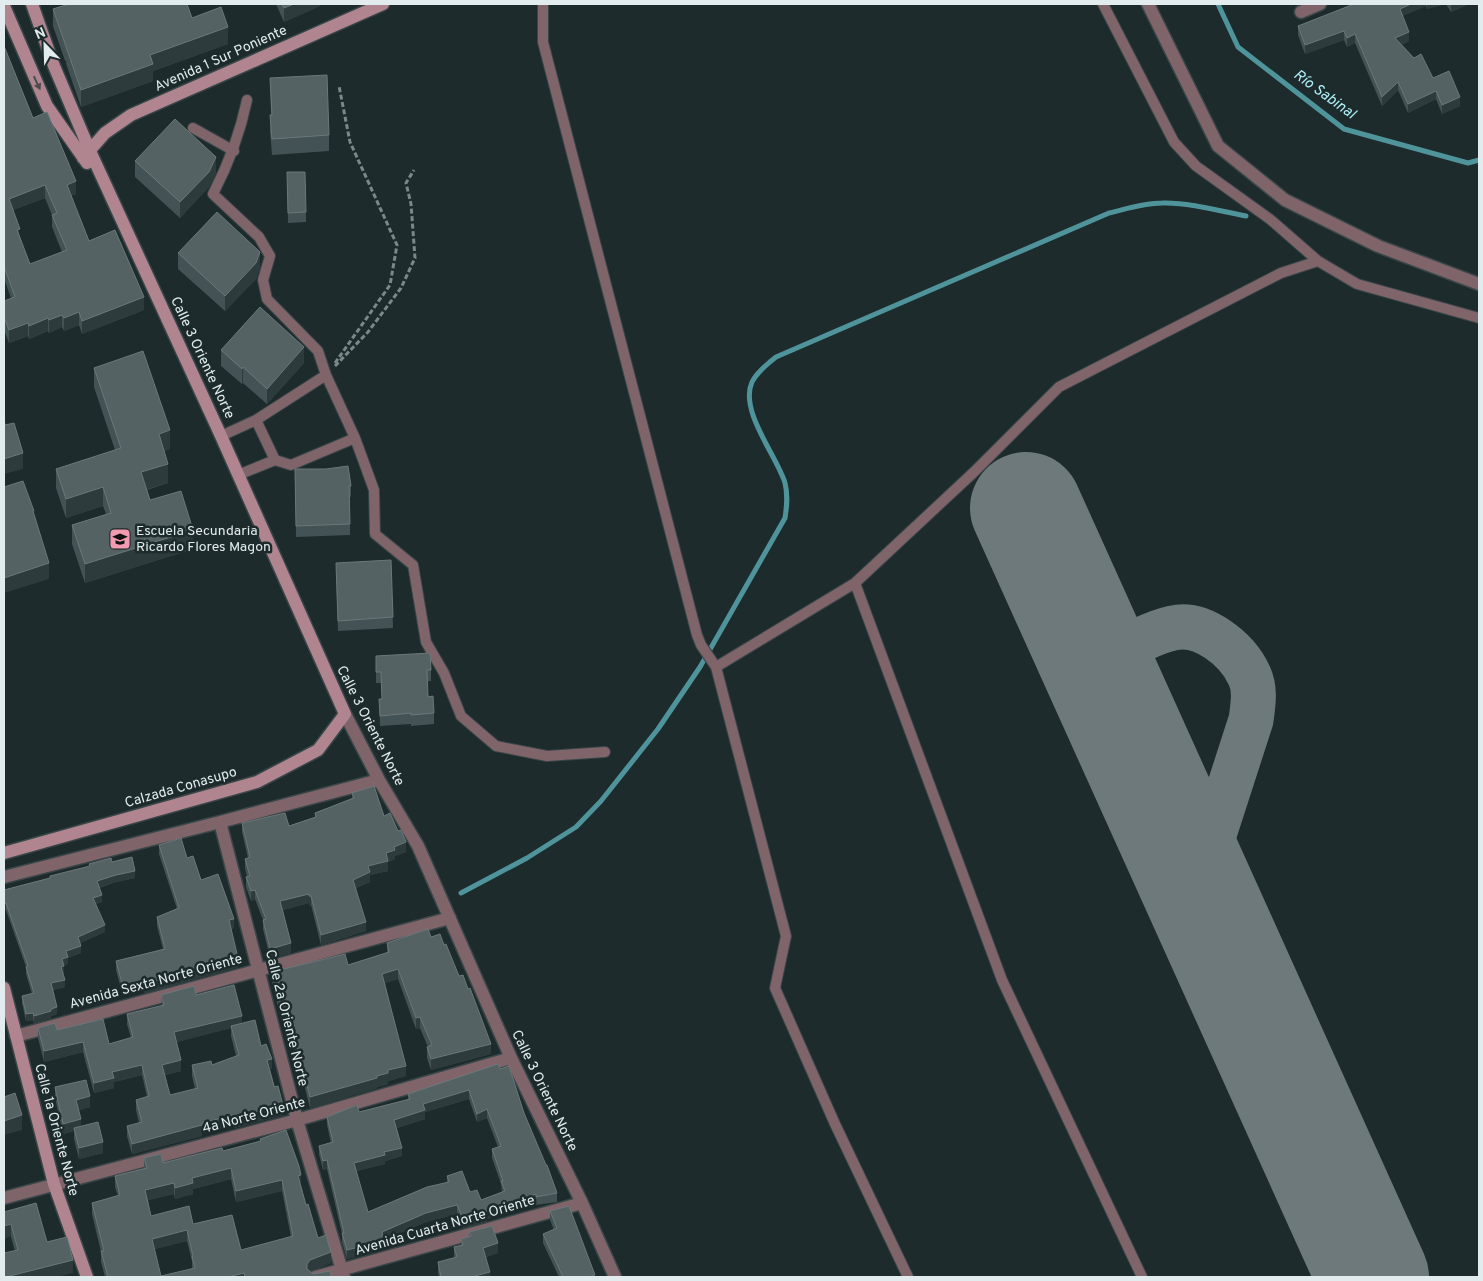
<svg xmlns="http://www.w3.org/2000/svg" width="1483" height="1281" font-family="Overpass,sans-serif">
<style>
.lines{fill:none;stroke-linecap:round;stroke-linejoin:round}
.stream{stroke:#50949b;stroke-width:5}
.taxiway{stroke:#6d797b;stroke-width:45}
.runway{stroke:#6d797b;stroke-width:112}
.lane-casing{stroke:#394648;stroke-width:12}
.street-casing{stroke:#394648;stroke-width:15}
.secondary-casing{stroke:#394648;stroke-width:15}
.path{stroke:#7c8789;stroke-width:3;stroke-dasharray:5 2.5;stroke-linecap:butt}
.lane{stroke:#7f646a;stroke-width:10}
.street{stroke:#7f646a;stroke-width:12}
.secondary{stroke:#b0858f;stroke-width:12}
.wall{fill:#435254;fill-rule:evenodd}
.shaded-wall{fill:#2d3b3d}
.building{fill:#546264;stroke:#6a787a;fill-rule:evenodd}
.oneway{fill:#504a4f}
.labels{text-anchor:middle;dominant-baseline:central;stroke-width:5;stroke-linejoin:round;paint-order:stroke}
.street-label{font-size:14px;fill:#e2ebed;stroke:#1d2b2d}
.poi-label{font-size:14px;fill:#e2ebed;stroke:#1d2b2d;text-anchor:start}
.water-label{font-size:15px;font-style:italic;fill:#aff0f9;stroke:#1d2b2d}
</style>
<rect width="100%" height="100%" fill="#1d2b2d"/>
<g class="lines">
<path class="stream" d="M1218,4L1238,47L1344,129L1468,163L1479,160
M461,893L527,858L576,827L601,801L658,729L700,667L785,518C787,505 788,495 785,483C777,456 739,411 752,382C757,372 767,364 776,357L1109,213C1126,209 1144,203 1162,203C1186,202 1221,211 1246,216"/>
<path class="taxiway" d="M1097,664C1121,651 1146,634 1173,628C1202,621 1237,649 1249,675C1256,689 1253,705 1251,720L1197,887"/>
<path class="runway" d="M1026,508L1373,1277"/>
<g class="lane-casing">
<path id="lane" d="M543,4V42L697,635L701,645L716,667L786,936L775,988L835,1124L908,1277
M1103,4L1174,142L1196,166L1271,220L1318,261L1357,284L1479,318
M247,100C240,134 229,163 213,194L259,237L270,256L263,280L267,299L318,351L326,375L355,438L374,490L375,534L413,565L426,642L444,673L461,716L496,746L547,756L605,752
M193,128L234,151
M256,420L275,460
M221,436L256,420L326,375
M238,475L275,460L291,465L355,438
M855,583L1002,980L1142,1277
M716,667L855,583L974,472L1059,387L1281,273L1318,261"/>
</g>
<g class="street-casing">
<path id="street" d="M1148,4L1218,146L1285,200L1378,246L1479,284
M1301,12L1320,4
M345,714L379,780L418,846L511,1058L582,1203L615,1277
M220,822L297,1120L344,1277
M4,877L220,822L379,780
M16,1036L450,918
M4,1198L297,1120L511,1058
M315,1277L582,1203"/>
</g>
<g class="secondary-casing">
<path id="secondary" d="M4,6L47,106L87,163
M83,158L105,133L131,115L383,4
M4,853L257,782L318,750L345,714L221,436L90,151L54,66L32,4
M4,988L54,1184L87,1277"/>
</g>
<path class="path" d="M335,363L390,285L397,245L350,142L339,86
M335,366L368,332L401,288L415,258L411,204L406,183L414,170"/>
<use href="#lane" class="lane"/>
<use href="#street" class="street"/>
<use href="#secondary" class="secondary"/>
</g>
<path class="wall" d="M276,4H320V6L284,22Z
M1354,4H1445L1427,9L1426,6L1402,16L1409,41L1401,45L1460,106L1442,114L1436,99L1408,113L1398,90L1382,106L1355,43L1347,47L1344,40L1305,54L1298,35V26Z
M1446,4H1469L1451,12Z
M53,9L192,18L228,44L153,71V81L81,107L53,26Z
M4,46L33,118L76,194L71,196L89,241L144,310L82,334L79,325L64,331L62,327L49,333L48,331L29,339L28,336L9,343L4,330V301L11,298L4,279ZM45,198L52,215V227L62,252L30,264L20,237L13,210Z
M270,78L329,135V151L272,155L270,131L271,115Z
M135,161L216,173L209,187L180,218L135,177Z
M287,172L306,212V222L288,223Z
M178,253L260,267L256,279L225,311L178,269Z
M221,350L304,363L267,404L243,383L242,384L221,366Z
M94,368L170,449L164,451L168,483L147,490L150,500L193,549L85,583L72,544V525L106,514L103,506L66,518L56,488V469L115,450L94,387Z
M295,469L351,486V496L350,497V535L296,537Z
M391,560L393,628L338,631L336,573Z
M376,656L431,670V681H427L428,697L434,713V724L411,726V724L380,726L379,699H382L381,683H376Z
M352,793L384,816L406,852L395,856V859L388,862V871L370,875V882L356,888L366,931L321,945L311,905L309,906V903L283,910L291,953L270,958L263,929V920L255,899L251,901L246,887V877H247L245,868V859L248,858L242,832V823L289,826L315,817V813L352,798Z
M159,845L187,858L234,928L231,929L238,967L145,993L144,991L123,996L116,970V961L163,949L157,926V917L177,909L159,854Z
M112,862L135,878L116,882L99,888L102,902L96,904L105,932L80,943L81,953L68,958V964L63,965L64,973L63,974L65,987L53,990L57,1014L51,1016V1018L34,1023L33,1020L26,1021L22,1003V996L32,994L26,974V967L6,910L4,911V890L50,878V876Z
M431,937L444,945L491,1054L431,1070L427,1058V1047H428L420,1028L416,1029L398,979L385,983L406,1076L388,1081V1084L377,1087V1088L310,1108L294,1045L288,1047L272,983V972L348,965L387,953V943Z
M161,995H196L242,1023L261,1046L272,1069H270L283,1115L234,1128V1125L202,1133V1136L132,1154L127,1136V1126L139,1123L136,1110V1100L147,1097L142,1075L114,1082V1088L94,1093L83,1052L44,1062L38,1038V1028L57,1030L109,1044L131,1038L127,1024V1014L162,1006ZM231,1028V1036L236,1056L212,1065H192V1076L195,1089L170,1095L165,1075L181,1071L176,1042Z
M500,1069L524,1113L557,1193V1202L536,1205V1203L487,1219V1221L463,1228L457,1214L426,1222L384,1240V1249L347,1259L342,1242V1234L327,1169L323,1170L319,1154V1146L331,1143L327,1125V1117L359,1112L408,1100V1094ZM469,1099L477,1122L487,1118L498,1147L492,1149V1158L501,1184L502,1192L481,1200L447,1176V1182L368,1212L356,1171L385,1164V1161L402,1156L397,1128L425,1119V1112Z
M55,1087L90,1107L79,1110L81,1126L103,1153L79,1159L74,1139V1131L63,1134L55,1098Z
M260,1139L301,1186L306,1205L318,1238L331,1263L310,1271L313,1274L331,1277H105L101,1262V1252L92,1214V1203L118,1196L115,1187V1176L144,1169V1158L163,1163L223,1151L260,1141ZM231,1179L236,1202L282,1191L291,1237L241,1250L193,1224L151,1216L148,1200L174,1194L175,1199L193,1194V1189ZM187,1241L192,1261V1269L161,1276L154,1249Z
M550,1211L595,1277H559L543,1243V1234L554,1230L550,1220Z
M4,1212L47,1242L73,1273L15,1251Z
M469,1232L498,1253L486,1257L490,1277H439L438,1273V1262L454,1258V1247L461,1245V1239L469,1237Z"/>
<path class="shaded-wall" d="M294,4H320V6L284,22V8Z
M1411,4H1426V6L1400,17V9Z
M1427,4H1445L1427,9Z
M1451,4H1469L1451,12Z
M228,27V44L153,71V81L81,107V90L150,55Z
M1344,31V40L1305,54V45Z
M1409,32V41L1395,47V38Z
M1355,34V43L1347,47V38Z
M1398,82V90L1382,106V97Z
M1436,91V99L1408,113V104Z
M1460,97V106L1442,114V105Z
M216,157V173L209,187L180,218V202Z
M76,181V194L67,198V185Z
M45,185V198L9,212V199Z
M260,252V267L256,279L225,311V296Z
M144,297V310L82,334V321Z
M79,312V325L64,331V318Z
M62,315V327L49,333V320Z
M48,318V331L29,339V326Z
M28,323V336L9,343V330Z
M304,347V363L267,404V389Z
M243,367V383L242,384V369Z
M170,430V449L159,453V434Z
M23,453V469L4,474V459Z
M168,464V483L141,491V472Z
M103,487V506L66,518V499Z
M193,530V549L85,583V564Z
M49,563V579L4,593V578Z
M406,842V852L395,856V859L388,862V871L370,875V882L353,889V880L368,866L394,847Z
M135,871V878L116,882L97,888V881L116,875Z
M255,890V899L251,901V891Z
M309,894V903L280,911V901Z
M102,895V902L93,905V898Z
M309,896H311V905L309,906Z
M6,903V910L4,911V904Z
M234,919V928L229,929V920Z
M366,922V931L321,945V935Z
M105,925V932L78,944V937Z
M291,943V953L270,958V949Z
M81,946V953L68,958V964L62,966V959L66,951Z
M238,958V967L145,993V984Z
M64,966V973L61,974V967Z
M398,969V979L382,984V974Z
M65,980V987L51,990V983Z
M144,982V991L123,996V987Z
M57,1007V1014L51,1016V1018L34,1023V1016L51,1009Z
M33,1013V1020L26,1021V1014Z
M242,1016V1026H231V1028L174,1043V1032Z
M420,1017V1028L416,1029V1018Z
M294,1034V1045L288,1047V1036Z
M83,1042V1052L44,1062V1051Z
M491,1044V1054L431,1070V1059Z
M272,1059V1069L267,1070V1060Z
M181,1060V1071L162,1076V1065Z
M142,1065V1075L114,1082V1088L94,1093V1083L112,1072Z
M406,1066V1076L388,1081V1084L377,1087V1088L310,1108V1097L377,1076L388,1070Z
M469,1090V1099L425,1112V1119L394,1129V1120L423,1104Z
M90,1096V1107L76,1111V1100Z
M283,1105V1115L234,1128V1118Z
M487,1109V1118L477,1122V1114Z
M22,1115V1130L4,1135V1121Z
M234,1115V1125L202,1133V1136L132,1154V1144L202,1123Z
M81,1119V1129L74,1128V1131L63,1134V1124Z
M103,1142V1153L79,1159V1148Z
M402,1148V1156L385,1161V1164L354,1172V1163L384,1152Z
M327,1160V1169L323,1170V1161Z
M231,1168V1179L193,1189V1194L175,1199V1188L192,1178Z
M301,1175V1186L298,1176Z
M282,1180V1191L236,1202V1191Z
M174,1183V1194L145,1201V1190Z
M536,1194V1203L487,1219V1221L463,1228V1219Z
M457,1205V1214L426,1222L382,1241V1232L426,1213Z
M11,1224V1236L4,1239V1226Z
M187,1230V1241L152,1250V1239Z
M384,1241V1249L347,1259V1250Z
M498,1243V1253L483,1258V1248Z
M331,1252V1263L310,1271L307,1275V1264L310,1260Z
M73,1260V1273L57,1277H6Z
M490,1272V1277H471Z
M244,1273V1277H228Z"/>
<path class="building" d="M69,4H187L192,18L221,7L228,27L150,55L153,64L81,90L53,9Z
M282,4H294L284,8Z
M1354,4H1411L1400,9L1409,32L1395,38L1414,58L1421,54L1433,78L1449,71L1460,97L1442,105L1436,91L1408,104L1398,82L1382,97L1355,34L1347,38L1344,31L1305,45L1298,26Z
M4,46L33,118L47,112L76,181L67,185L89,241L115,230L144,297L82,321L79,312L64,318L62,315L49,320L48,318L29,326L28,323L9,330L4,317V301L15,297L4,266ZM45,185L57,213L52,215L67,250L30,264L17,230L20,229L9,199Z
M327,75L329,135L272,139L270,115H272L270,78Z
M175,119L216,157L209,172L180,202L135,161Z
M287,172H305L306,212L288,213Z
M217,212L260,252L256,263L225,296L178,253Z
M260,307L304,347L267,389L243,367L242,369L221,350Z
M143,351L170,430L159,434L168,464L141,472L150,500L181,491L193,530L85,564L72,525L111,513L103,487L66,499L56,469L121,448L94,368Z
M4,419L5,425L14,423L23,453L4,459Z
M348,466L351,486H349L350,524L296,526L295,469H326Z
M23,481L34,511H33L49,563L4,578V487Z
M391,560L393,617L338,621L336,563Z
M430,653L431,670H427L428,697L433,696L434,713L411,715V713L380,716L379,699H382L381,672H376V656Z
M374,786L384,816L390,813L398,831L401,830L406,842L394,847L395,850L386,853L388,861L368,866L370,872L353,880L366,922L321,935L311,896H309V894L280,901L291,943L270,949L263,920L266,919L255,890L251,891L246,877L250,876L245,859L250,857L242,823L285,813L289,826L316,817L315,813L354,798L352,793Z
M181,838L187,858L193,856L201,880L218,874L234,919L229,920L238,958L145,984L144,982L123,987L116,961L165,949L157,917L179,908L159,845Z
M132,857L135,871L116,875L97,881L102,895L93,898L105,925L78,937L81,946L66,951L68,957L62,959L64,966L61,967L65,980L51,983L57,1007L51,1009V1011L34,1016L33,1013L26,1014L22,996L34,993L26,967L28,966L6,903L4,904V890L50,878V876L90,866L89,864L111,858L112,862Z
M428,929L431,937L440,934L444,945L446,944L459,976L463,975L468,989L470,988L491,1044L431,1059L427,1047L432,1045L420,1017L416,1018L398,969L382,974L406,1066L388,1070V1073L377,1076V1078L310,1097L294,1034L288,1036L272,972L345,954L348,965L389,952L387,943Z
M234,985L242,1016L174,1032L181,1060L162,1065L170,1095L198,1088L192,1065L211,1061L212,1065L239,1055L231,1026L255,1020L261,1046L266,1044L272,1059L267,1060L274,1087L278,1086L283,1105L234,1118V1115L202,1123V1125L132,1144L127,1126L142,1122L136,1100L149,1096L142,1065L112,1072L114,1078L94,1083L83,1042L44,1051L38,1028L55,1023L57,1030L103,1019L109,1044L133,1037L127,1014L164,1005L161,995L194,986L196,995Z
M498,1064L500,1069L509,1066L524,1113L546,1165H547L557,1193L536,1197V1194L486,1211L487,1212L463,1219L457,1205L426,1213L382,1232L384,1241L347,1250L342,1233H344L327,1160L323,1161L319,1146L333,1142L327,1117L357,1105L359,1112L410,1099L408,1094ZM469,1090L477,1114L487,1109L501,1146L492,1149L503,1181H501L505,1191L481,1200L477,1190L470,1192L462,1171L447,1176L449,1182L427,1187L368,1212L354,1163L385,1155L384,1152L402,1148L394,1120L425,1110L423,1104Z
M86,1080L90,1096L76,1100L81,1119L63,1124L55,1087Z
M15,1093L22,1115L4,1121V1097Z
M98,1122L103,1142L79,1148L74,1128Z
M286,1130L299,1166L301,1175L298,1176L306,1205L308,1204L318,1238L326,1235L331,1252L310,1260L307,1264V1269L313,1274L330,1271L331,1277H245L244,1273L228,1277H108L101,1251H104L92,1203L120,1195L115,1176L147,1168L144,1158L161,1154L163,1163L222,1148L223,1151L261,1141L260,1139ZM231,1168L236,1191L282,1180L293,1236L241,1250L232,1215L193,1224L189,1206L151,1216L145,1190L174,1183L175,1188L193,1183L192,1178ZM187,1230L193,1256L192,1257L195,1268L161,1276L152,1239Z
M36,1203L47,1242L67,1237L73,1260L6,1277H4V1253L18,1250L11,1224L4,1226V1212Z
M569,1206L595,1275L589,1277H563L543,1234L557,1228L550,1211Z
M492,1226L498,1243L483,1248L490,1272L471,1277H441L438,1262L457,1257L454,1247L463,1245L461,1239L471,1236L469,1232Z"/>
<defs><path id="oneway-solid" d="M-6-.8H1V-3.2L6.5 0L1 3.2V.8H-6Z" transform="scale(1.25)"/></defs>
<use class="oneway" href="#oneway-solid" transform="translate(37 83) rotate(65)"/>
<defs>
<g id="school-square" transform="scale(1.125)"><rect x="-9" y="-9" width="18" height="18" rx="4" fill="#f29ab0" stroke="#1d2b2d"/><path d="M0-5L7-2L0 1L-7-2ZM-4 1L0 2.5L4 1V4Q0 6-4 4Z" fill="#111"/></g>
</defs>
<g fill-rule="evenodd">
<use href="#school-square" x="120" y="539"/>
</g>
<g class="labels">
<g class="street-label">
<text transform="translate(221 59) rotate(-24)">Avenida 1 Sur Poniente</text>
<text transform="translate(202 358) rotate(65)">Calle 3 Oriente Norte</text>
<text transform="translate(370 726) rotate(63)">Calle 3 Oriente Norte</text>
<text transform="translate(181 788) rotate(-16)">Calzada Conasupo</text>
<text transform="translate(156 982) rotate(-15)">Avenida Sexta Norte Oriente</text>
<text transform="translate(286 1018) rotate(76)">Calle 2a Oriente Norte</text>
<text transform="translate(544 1091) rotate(64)">Calle 3 Oriente Norte</text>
<text transform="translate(254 1116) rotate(-15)">4a Norte Oriente</text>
<text transform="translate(56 1130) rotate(75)">Calle 1a Oriente Norte</text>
<text transform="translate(445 1226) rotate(-16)">Avenida Cuarta Norte Oriente</text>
</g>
<g class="poi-label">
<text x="136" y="531">Escuela Secundaria<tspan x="136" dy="16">Ricardo Flores Magon</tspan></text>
</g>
<g class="water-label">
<text transform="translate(1324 95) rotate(36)">Río Sabinal</text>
</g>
</g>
<rect width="1483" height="1281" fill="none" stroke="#e2ebed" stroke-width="10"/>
<g transform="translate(45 45) rotate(337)" stroke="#1d2b2d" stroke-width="4" paint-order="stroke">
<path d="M0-4L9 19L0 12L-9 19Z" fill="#e2ebed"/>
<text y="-8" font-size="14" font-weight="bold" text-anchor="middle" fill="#e2ebed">N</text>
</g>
</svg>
